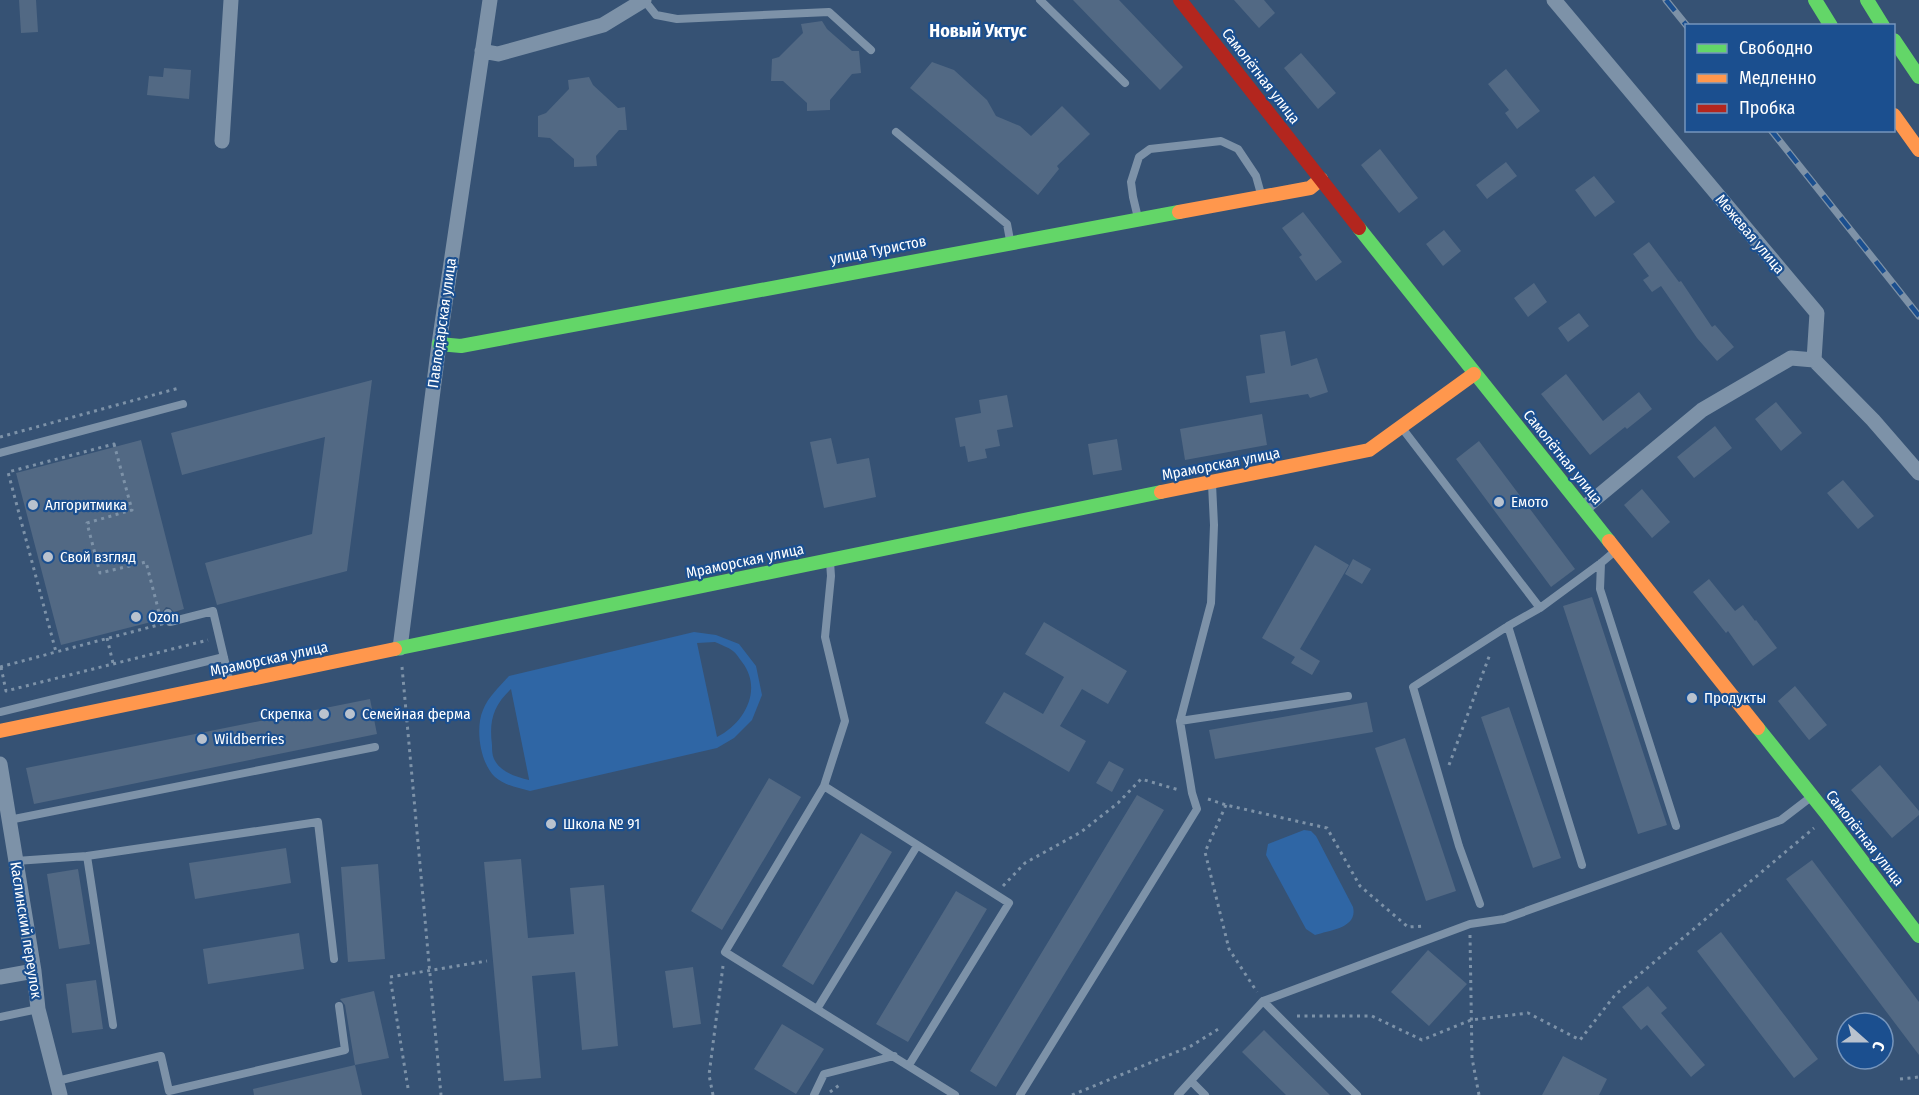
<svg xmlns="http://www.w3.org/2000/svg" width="1919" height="1095" font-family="'Fira Sans Condensed',sans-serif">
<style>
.green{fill:#2f66a5;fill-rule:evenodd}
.building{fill:#526984}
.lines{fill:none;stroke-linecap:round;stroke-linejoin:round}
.path{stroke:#7d92a8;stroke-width:3;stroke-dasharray:3 4.5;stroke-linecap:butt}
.lane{stroke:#7d92a8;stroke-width:8}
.street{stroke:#7d92a8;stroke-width:15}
.fast{stroke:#63d668;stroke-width:14}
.slow{stroke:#ff974d;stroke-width:14}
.jam{stroke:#b3261e;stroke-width:14}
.rail-casing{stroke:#7e92a7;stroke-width:7}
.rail{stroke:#1b4f8f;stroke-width:4.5;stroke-dasharray:14;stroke-linecap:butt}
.poi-dot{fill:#b9c2ce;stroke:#1b4f8f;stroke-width:2}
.labels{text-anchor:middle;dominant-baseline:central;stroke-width:4.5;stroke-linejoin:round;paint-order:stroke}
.street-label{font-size:15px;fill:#fff;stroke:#1b4f8f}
.poi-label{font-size:15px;fill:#fff;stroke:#1b4f8f;text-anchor:start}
.quarter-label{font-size:18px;font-weight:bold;fill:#fff;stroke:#1b4f8f}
</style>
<rect width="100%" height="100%" fill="#365274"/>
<path class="green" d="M694,632L716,635L739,644L756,666L762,695L752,720L734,738L717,748L530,791C518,788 504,785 495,777C480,763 475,728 483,710C488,697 500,686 509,676ZM715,642C721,645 728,647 733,651C736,653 739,658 742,662C763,689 745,723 717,737L697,643ZM511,689L529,779V780C516,777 500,772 494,759C492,755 492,749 492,745C489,721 493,706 511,689Z
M1304,830L1311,831L1316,836L1353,907C1358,928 1330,930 1315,935L1306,929L1266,855L1268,844Z"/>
<path class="building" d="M19,0H36L38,32L21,33Z
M1073,0H1119L1183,67L1160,90Z
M1234,0H1264L1275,13L1259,28Z
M822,21L827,29L852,51H859L861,73L852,74L830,100V110L807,111V103L783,81H771L772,59L779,57L803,33L801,24Z
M1301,53L1336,93L1318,109L1284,68Z
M932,62L954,70L987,100L996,116L1020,126L1031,136L1062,106L1090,134L1057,166L1059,169L1038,195L910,88Z
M164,68L191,70L189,99L147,95L149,76L163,77Z
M1506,69L1540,111L1517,129L1505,113L1509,110L1488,84Z
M589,77L593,85L618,108L625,107L627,130H619L596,156L597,166L574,167V159L550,138L538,137V116L546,113L569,89L568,80Z
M1380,149L1418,198L1399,213L1361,165Z
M1506,162L1517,176L1487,199L1476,185Z
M1594,176L1615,202L1595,217L1575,190Z
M1303,212L1342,262L1316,281L1299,257L1302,255L1282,228Z
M1444,230L1461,251L1443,266L1426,244Z
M1649,242L1679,282L1681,281L1712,327L1715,325L1734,347L1717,361L1697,338L1661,286L1652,292L1643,280L1649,276L1633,254Z
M1534,283L1547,302L1528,317L1514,298Z
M1579,313L1589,326L1568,342L1558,328Z
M1285,331L1291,366L1317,358L1328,392L1310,398L1308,394L1250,403L1246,376L1265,373L1260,335Z
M1566,374L1603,421L1639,392L1652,409L1627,429L1625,427L1590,455L1541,394Z
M372,380L347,571L217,605L205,563L312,534L325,437L182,475L171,433Z
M1007,395L1013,427L997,430L1000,446L985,449L987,458L968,462L965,446L960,447L955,418L981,413L979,400Z
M1776,402L1802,433L1781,451L1755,419Z
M1262,414L1267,445L1185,460L1180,429Z
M1715,426L1732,448L1694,478L1677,457Z
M831,438L837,464L869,458L876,497L824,508L810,442Z
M1117,439L1122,470L1093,475L1088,444Z
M141,440L184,609L174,612L170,608L166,607L163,611L162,615L153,617L155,621L61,645L16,473Z
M1479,441L1575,569L1551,587L1456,459Z
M1843,480L1874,516L1858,529L1827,493Z
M1642,489L1670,522L1652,538L1624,505Z
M1315,545L1349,565L1300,649L1320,661L1312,675L1291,663L1295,657L1262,638Z
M1353,559L1371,569L1362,584L1345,574Z
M1709,579L1735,611L1743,605L1755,621L1756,620L1777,648L1753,666L1728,631L1726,633L1693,592Z
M1592,597L1667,825L1638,834L1563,606Z
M1044,622L1127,671L1108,704L1082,689L1060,726L1086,741L1069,772L985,723L1004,692L1043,714L1064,677L1025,654Z
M1795,686L1827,725L1809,740L1778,701Z
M370,699L377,734L34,804L26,768Z
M1367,702L1373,732L1215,759L1209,730Z
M1509,707L1561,858L1533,868L1481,717Z
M1405,738L1456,891L1426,901L1375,748Z
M1109,761L1124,769L1112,792L1096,783Z
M1880,765L1919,811V815L1892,838L1851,790Z
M769,778L801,797L722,930L691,911Z
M1137,795L1164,810L996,1087L970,1071Z
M861,833L892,852L813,985L782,966Z
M286,848L291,883L195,899L189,863Z
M521,859L528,938L574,934L570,888L604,885L618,1046L582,1050L575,972L532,976L541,1078L504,1081L484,862Z
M1812,860L1919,1002V1055L1786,879Z
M378,864L385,959L348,962L341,867Z
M78,869L90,944L59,949L47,874Z
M956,891L987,909L908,1042L876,1024Z
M1721,932L1818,1059L1794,1078L1697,951Z
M299,933L304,969L208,984L203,949Z
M1428,950L1467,984L1429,1026L1391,992Z
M693,967L701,1024L673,1028L665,971Z
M96,980L103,1029L72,1033L66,984Z
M1648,986L1667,1008L1661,1013L1705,1065L1691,1077L1647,1025L1641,1030L1622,1007Z
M374,991L389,1058L355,1065L345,1005L340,999Z
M782,1024L824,1049L796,1094L754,1069Z
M1264,1030L1330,1095H1286L1242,1052Z
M1563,1056L1607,1079L1599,1095H1542Z
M355,1065L362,1095H254L253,1089Z"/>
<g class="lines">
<path class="path" d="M0,437L179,388
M114,444L132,510L87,523L100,573L146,562L162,624L56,652L8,472Z
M107,638L113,663
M0,667L56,652
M1,667L6,691L208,640
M402,667L441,1095
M1449,765L1490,654
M1208,799L1226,805L1327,828L1360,886L1408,927L1425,926
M1226,805L1205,852L1229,949L1257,992
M1003,886L1025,863L1081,832L1118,803L1141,779L1179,790
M1470,935L1472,1058L1479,1095
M1297,1016H1372L1422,1040L1471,1020L1528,1013L1580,1040L1615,995L1814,828
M1900,1079L1919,1077
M408,1088L390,977L487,961
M830,1092L842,1083
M713,1095L709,1075L723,966
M1072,1095L1191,1046L1220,1028"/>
<path class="lane" d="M644,0L656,15L677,19L829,12L871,50
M1040,0L1125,83
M896,132L1007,224L1010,240
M1138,218L1133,197L1131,182L1139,157L1150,149L1221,141L1238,149L1256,176L1261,194
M1402,428L1540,608
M0,453L183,404
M830,562L831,576L825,637L845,721L824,786L1009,903L909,1065
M1601,563L1600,589L1676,826
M168,613L170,622L213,611L230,683
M1508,626L1582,865
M0,712L224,657
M1180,721L1348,696
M824,786L725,952L955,1095
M9,820L375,747
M87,856L113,1025
M16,861L87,856L318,822L334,959
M1480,904L1459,846L1413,687L1508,626L1540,608L1601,563L1614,552
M1263,1001L1357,1095
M817,1009L917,846
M0,1017L38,1009
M57,1081L161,1056L169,1091L345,1050L339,1006
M1191,1081L1205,1095
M814,1095L824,1074L894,1056
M1020,1095L1197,809L1192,793L1180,721L1211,603L1214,525L1212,484
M1178,1095L1263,1001L1470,924L1504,919L1781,820L1811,797"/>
<path class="street" d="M1554,0L1817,313L1814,360L1873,420L1919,473
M482,51L498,54L603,25L644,0
M222,141L231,0
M1584,508L1702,410L1791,358L1814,360
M400,648L439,344L490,0
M0,764L34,971L38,1009L60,1095
M0,977L34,971"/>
<path class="fast" d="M1815,0L1831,26
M1867,0L1883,26
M1894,40L1919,77
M1359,228L1609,541
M439,344L461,346L1179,212
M395,649L1161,492
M1758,728L1829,817L1919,936"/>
<path class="slow" d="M1894,115L1919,150
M1179,212L1310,188L1321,179
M1161,492L1369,450L1474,374
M1609,541L1758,728
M0,731L395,649"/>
<path class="jam" d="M1180,0L1359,228"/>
<g class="rail-casing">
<path id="rail" d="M1666,0L1687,26
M1771,130L1919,316"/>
</g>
<use href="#rail" class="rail"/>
</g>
<g class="poi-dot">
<circle cx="1499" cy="502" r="6"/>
<circle cx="33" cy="505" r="6"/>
<circle cx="48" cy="557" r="6"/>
<circle cx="136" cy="617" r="6"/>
<circle cx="1692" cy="698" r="6"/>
<circle cx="324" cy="714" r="6"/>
<circle cx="350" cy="714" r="6"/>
<circle cx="202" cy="739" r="6"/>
<circle cx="551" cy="824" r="6"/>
</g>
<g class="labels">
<g class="street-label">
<text transform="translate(1261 76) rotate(52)">Самолётная улица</text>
<text transform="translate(1750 234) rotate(50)">Межевая улица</text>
<text transform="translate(878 250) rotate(-11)">улица Туристов</text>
<text transform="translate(442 323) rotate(-82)">Павлодарская улица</text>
<text transform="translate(1563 457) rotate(51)">Самолётная улица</text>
<text transform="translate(1221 464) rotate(-11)">Мраморская улица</text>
<text transform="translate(745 561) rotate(-12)">Мраморская улица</text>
<text transform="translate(269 659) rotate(-12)">Мраморская улица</text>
<text transform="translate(1865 838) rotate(52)">Самолётная улица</text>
<text transform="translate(26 930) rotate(81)">Каслинский переулок</text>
</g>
<g class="poi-label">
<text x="1511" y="502">Емото</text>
<text x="45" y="505">Алгоритмика</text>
<text x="60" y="557">Свой взгляд</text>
<text x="148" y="617">Ozon</text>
<text x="1704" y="698">Продукты</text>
<text x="312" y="714" text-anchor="end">Скрепка</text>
<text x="362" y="714">Семейная ферма</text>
<text x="214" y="739">Wildberries</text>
<text x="563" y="824">Школа № 91</text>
</g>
<g class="quarter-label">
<text x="978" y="31">Новый Уктус</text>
</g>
</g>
<rect x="1685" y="24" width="210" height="108" fill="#1b4f8f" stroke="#7695bc" stroke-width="1.5"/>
<rect x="1697" y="44" width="30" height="9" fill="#63d668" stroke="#7695bc" stroke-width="1.5"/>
<text x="1739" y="54" font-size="18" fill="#ffffff">Свободно</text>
<rect x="1697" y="74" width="30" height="9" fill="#ff974d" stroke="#7695bc" stroke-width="1.5"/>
<text x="1739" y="84" font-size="18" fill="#ffffff">Медленно</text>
<rect x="1697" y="104" width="30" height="9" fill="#b3261e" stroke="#7695bc" stroke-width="1.5"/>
<text x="1739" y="114" font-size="18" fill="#ffffff">Пробка</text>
<g transform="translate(1865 1041) rotate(111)"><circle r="28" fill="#1b4f8f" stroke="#7695bc" stroke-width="1.5"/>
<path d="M0-4.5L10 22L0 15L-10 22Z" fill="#b9c2ce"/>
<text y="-9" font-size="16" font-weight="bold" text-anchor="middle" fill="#ffffff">С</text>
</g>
</svg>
